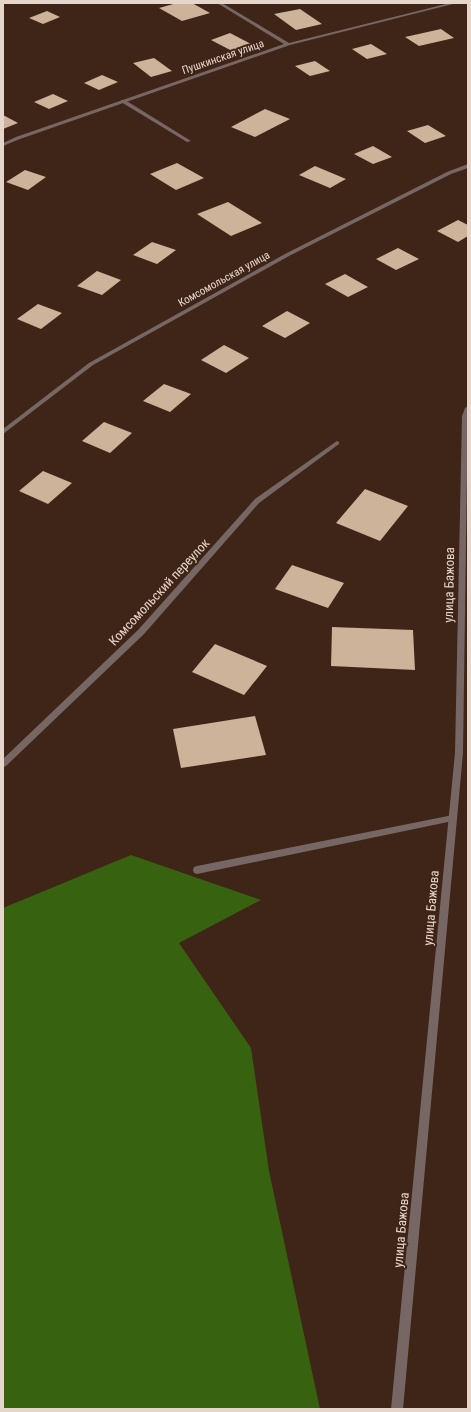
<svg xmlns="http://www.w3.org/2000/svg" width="471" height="1412" font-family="'Roboto Condensed',sans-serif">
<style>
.green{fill:#37620f}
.building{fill:#ccb399}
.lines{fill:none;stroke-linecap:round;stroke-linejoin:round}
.lane{fill:#776764;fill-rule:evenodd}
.street{fill:#776764;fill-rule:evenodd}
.labels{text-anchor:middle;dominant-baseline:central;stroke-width:4;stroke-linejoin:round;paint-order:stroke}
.far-street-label{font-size:11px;fill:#e6d5cb;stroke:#3f2517}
.street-label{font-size:13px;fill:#e6d5cb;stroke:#3f2517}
</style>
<rect width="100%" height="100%" fill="#3f2517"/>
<path class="green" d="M131,855L261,900L179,943L251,1048L269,1171L320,1409H3V908Z"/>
<path class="building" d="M177,3H192L210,13L182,21L159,8Z
M300,9L322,24L296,30L274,14Z
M47,11L60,17L43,24L29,18Z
M441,29L454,38L419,46L405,37Z
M230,33L253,45L234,52L211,40Z
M371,44L387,54L367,59L352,49Z
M154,58L172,71L151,77L133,63Z
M315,61L330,71L310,76L295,66Z
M102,75L118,82L99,90L84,83Z
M53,94L68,101L49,109L34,102Z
M265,109L290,119L255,137L231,127Z
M3,115L18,123L3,129Z
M428,125L446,136L425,143L407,131Z
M373,146L392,157L373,164L354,154Z
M177,163L204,178L176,190L150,174Z
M315,166L346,179L330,188L299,175Z
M25,170L46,177L28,190L6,182Z
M228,202L262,223L231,236L197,214Z
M458,220L468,225V236L458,242L437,231Z
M152,242L176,250L157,264L133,255Z
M398,248L419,259L396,270L376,259Z
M97,271L121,280L102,295L77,286Z
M345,274L368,287L348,297L325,284Z
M38,304L62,313L41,329L17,319Z
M287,311L310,323L285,338L262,326Z
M224,345L249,358L226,373L201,360Z
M164,384L191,394L170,412L143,401Z
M104,422L132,433L110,453L82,441Z
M43,471L72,483L48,504L19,491Z
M365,489L408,506L380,541L336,523Z
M292,565L344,583L328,608L275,589Z
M332,627L413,630L415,670L331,666Z
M215,644L267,666L244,695L192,672Z
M255,716L266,755L181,768L173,729Z"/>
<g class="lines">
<path class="lane" d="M121,100H125L191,141L187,142L121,102Z
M453,815L456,816L457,818L456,820L453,821L197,874L194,873L193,870L194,867L197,866Z"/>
<path class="street" d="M217,3H222L289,43L450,3H457L290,45L20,139L3,146V143L16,137L284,44Z
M468,164V168L451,174L289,256L93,365L3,434V429L89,363L285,254L447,172Z
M468,406L463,753L403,1409H391L455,753L462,416L465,408Z
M337,441L339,442V444L259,503L144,634L6,766L3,767V759L138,630L255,499Z"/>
</g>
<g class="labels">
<g class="far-street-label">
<text transform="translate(223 57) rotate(-19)">Пушкинская улица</text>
<text transform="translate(224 279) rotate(-29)">Комсомольская улица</text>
</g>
<g class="street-label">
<text transform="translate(449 585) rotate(-89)">улица Бажова</text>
<text transform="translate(159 592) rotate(-47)">Комсомольский переулок</text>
<text transform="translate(431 908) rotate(-85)">улица Бажова</text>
<text transform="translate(401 1230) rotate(-85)">улица Бажова</text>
</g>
</g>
<rect width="471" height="1412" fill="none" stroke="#e6d5cb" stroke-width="8"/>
</svg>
